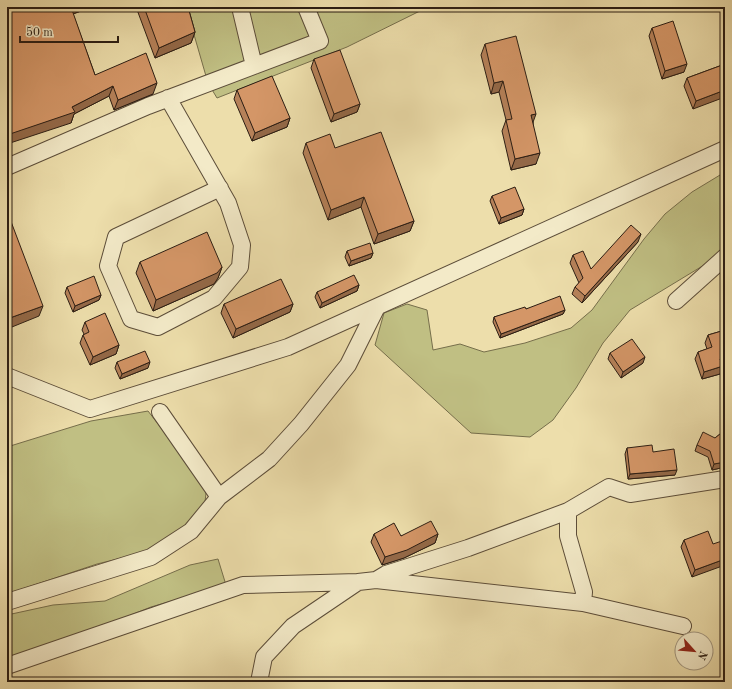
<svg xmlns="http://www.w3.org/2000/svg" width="732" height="689" font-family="'Old Standard TT',serif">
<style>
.green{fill:#c0bf83;stroke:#766e4b}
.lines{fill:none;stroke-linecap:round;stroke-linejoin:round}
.minor-casing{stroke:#5c4d39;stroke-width:18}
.minor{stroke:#f3eac8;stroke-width:16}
.wall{fill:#b68159;stroke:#2b1d13}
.shaded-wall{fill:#946948;stroke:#2b1d13}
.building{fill:#d49667;stroke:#2b1d13}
</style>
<rect width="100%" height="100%" fill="#eddeab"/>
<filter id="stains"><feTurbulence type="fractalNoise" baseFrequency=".005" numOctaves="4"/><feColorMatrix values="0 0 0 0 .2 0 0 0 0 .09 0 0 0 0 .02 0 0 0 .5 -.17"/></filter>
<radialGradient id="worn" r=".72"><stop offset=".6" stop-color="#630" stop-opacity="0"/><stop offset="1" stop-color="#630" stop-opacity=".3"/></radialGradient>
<path class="green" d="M186,7H428L347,47L217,98L208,83Z
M725,172V249L714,259L630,310L603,343L576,388L553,420L530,437L471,433L375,345L384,313L407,304L427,310L433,350L460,344L484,352L525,343L571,328L592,310L644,239L665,214L692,192Z
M148,411L201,479L206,493L205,502L184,528L150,551L97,564L7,594V447L91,421Z
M218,559L226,585L151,607L83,634L7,658V615L53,605L105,601L190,565Z"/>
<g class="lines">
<g class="minor-casing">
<path id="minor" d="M240,7L254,66
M168,98L228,203L242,245L240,267L214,298L158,327L131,319L108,266L116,237L220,188
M7,167L148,106L320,41L306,7
M676,301L725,257
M7,376L90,409L288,347L725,149
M219,497L269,459L301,424L348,365L377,307
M568,511V536L584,592L583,603
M376,580L583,603L683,626
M7,602L151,557L191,531L219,497L160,412
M7,666L243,585L358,582
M259,682L264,657L293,626L358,582L376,580L386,574L468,548L568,511L609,487L630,494L725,479"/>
</g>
<use href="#minor" class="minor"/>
</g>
<path class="wall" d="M7,7H92L73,14L95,75L153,94L114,110L109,96L74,114L71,123Z
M136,7H188L195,32L191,43L155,58Z
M652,28L684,72L662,79L649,36Z
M485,44L533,122L536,164L511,170L502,131L506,120L499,92L491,94L481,55Z
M314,59L360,104L357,112L331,122L311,68Z
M725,64L693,109L684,86L687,78Z
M237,90L290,118L287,127L252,141L234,99Z
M306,143L335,148L414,221L410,231L374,244L361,207L328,220L303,153Z
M492,196L524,209L522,215L499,224L490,201Z
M638,242L582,303L572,294L575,287L579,283L570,263L573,255L591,269Z
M347,251L373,253L371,258L349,266L345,257Z
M140,262L222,267L218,278L214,284L153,311L136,273Z
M359,285L357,291L320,308L315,297L317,292Z
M67,287L101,295L99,300L73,312L65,293Z
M224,304H293L290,312L233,338L221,313Z
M526,309L565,310L563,314L500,338L493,322L494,317Z
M85,322L119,345L116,354L90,365L80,343L83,335L84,334L82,330Z
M725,330V364L722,365L720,374L702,379L695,359L698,352L707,349L705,343L708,335Z
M610,353L643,363L621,378L608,359Z
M117,362L148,368L120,379L115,368Z
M725,430V467L712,470L708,457L695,451L697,445L715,438Z
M627,448L653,452L675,475L628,479L625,454Z
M374,534L401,536L438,534L435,543L404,558L382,565L371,542Z
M684,540L713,544L692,577L681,547Z"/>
<path class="shaded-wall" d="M70,7H92L67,16Z
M195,32L191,43L155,58L159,48Z
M687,64L684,72L662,79L665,71Z
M503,81L499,92L491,94L494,83Z
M157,83L153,94L114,110L118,100Z
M113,86L109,96L74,114L71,123L7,144V135L72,107Z
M725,90V97L693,109L696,101Z
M360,104L357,112L331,122L334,114Z
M536,114L532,125L531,115Z
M290,118L287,127L252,141L255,133Z
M540,153L536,164L511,170L515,159Z
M364,197L361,207L328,220L331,210Z
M524,209L522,215L499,224L501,218Z
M414,221L410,231L374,244L378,234Z
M641,234L638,242L582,303L585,296Z
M373,253L371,258L349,266L351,261Z
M222,267L218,278L214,284L153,311L156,300Z
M359,285L357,291L320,308L322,303Z
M101,295L99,300L73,312L75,306Z
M293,304L290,312L233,338L236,329Z
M43,306L39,316L7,329V319Z
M565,310L563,314L500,338L501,334Z
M119,345L116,354L90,365L93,357Z
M645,357L643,363L621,378L623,372Z
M725,358V364L718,367L720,359Z
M150,362L148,368L120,379L122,374Z
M723,366L720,374L702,379L704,372Z
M725,462V467L712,470L714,464Z
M677,470L675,475L628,479L630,474Z
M438,534L435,543L404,558L382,565L385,557Z
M725,559V565L692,577L695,570Z"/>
<path class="building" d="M7,7H71L95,75L146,53L157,83L118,100L113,86L72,107L75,112L7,135Z
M144,7H188L195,32L159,48Z
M673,21L687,64L665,71L652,28Z
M516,36L536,114L531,115L540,153L515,159L506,120L512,119L503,81L494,83L485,44Z
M340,50L360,104L334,114L314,59Z
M725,64V90L696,101L687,78Z
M272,76L290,118L255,133L237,90Z
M381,132L414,221L378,234L364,197L331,210L306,143L330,134L335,148Z
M515,187L524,209L501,218L492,196Z
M7,211L43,306L7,319Z
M631,225L641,234L585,296L575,287L583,278L573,255L583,251L591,269Z
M207,232L222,267L217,273L156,300L140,262Z
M370,243L373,253L351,261L347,251Z
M354,275L359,285L322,303L317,292Z
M94,276L101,295L75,306L67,287Z
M281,279L293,304L236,329L224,304Z
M560,296L565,310L501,334L494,317L525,307L526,309Z
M105,313L119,345L93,357L83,335L89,332L85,322Z
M725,330V358L720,359L723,366L704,372L698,352L712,347L708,335Z
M632,339L645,357L623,372L610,353Z
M145,351L150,362L122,374L117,362Z
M725,430V462L714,464L710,451L697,445L703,432L715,438Z
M652,445L653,452L674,449L677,470L630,474L627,448Z
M431,521L438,534L407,550L385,557L374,534L394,523L401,536Z
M708,531L713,544L725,540V559L695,570L684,540Z"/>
<rect width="732" height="689" fill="none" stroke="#eddeab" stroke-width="24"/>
<rect x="8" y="8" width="716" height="673" fill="none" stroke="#2b1d13" stroke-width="2"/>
<rect x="12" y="12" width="708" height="665" fill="none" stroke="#2b1d13"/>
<g transform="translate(694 651) rotate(117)"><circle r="19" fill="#f3eac8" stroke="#a39880"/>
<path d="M0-3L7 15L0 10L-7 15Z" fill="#8f2418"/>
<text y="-6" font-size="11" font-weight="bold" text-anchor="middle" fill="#2b1d13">N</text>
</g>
<path d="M20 36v6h98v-6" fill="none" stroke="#2b1d13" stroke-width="2"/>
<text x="26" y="36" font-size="12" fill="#2b1d13" stroke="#f3eac8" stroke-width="3" paint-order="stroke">50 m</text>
<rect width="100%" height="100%" filter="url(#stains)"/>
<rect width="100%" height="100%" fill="url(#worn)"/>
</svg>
